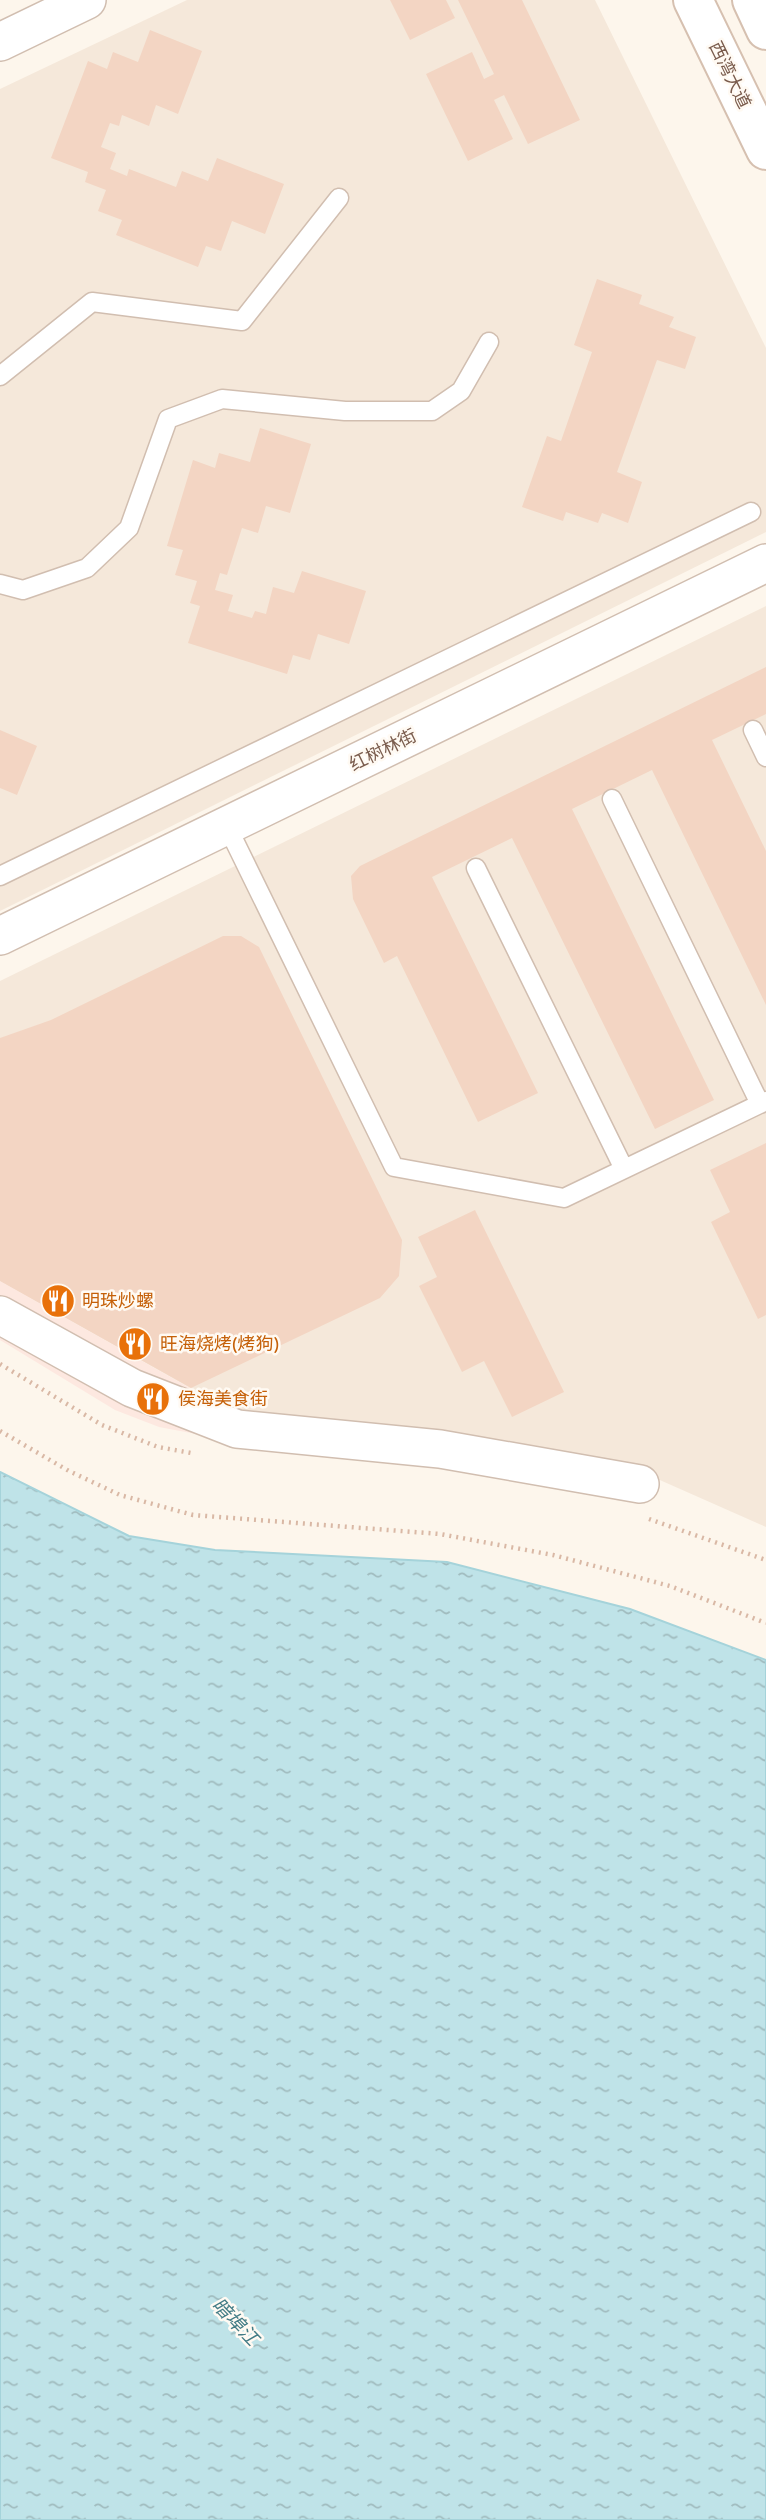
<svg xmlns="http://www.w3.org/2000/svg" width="766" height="2520" font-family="'Varela Round','Noto Sans SC',sans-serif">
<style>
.residential{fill:#f5e8da}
.commercial{fill:#fde8e0}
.water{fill:url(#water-ripples);stroke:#a5d3da;stroke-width:2}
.building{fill:#f3d5c3}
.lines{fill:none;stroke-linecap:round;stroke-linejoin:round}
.lane-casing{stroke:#d1beb0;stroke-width:21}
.street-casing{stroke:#d1beb0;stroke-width:40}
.secondary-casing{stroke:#d6c0b0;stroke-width:42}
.path{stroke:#d9b8a5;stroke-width:4.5;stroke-dasharray:2 5;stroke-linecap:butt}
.lane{stroke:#fff;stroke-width:18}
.street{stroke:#fff;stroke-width:37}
.secondary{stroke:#fff;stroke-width:38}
.labels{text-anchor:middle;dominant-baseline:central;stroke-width:5;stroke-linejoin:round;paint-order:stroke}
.street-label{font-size:18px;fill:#7a5c4d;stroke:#fffaf3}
.food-label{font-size:18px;fill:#c56008;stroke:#fffaf3;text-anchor:start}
.water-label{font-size:19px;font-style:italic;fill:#437c86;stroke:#fffaf3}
</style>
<defs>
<pattern id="water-ripples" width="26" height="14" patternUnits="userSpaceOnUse" patternTransform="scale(1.75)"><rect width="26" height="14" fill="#bfe3e8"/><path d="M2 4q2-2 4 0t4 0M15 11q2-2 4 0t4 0" fill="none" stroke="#a0bbbe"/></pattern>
</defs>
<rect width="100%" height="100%" fill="#fdf6ec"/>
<path class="residential" d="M187,0H595L766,348V532L0,911V89Z
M766,606V1527L653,1477L238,1415L0,1281V981Z"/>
<path class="commercial" d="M0,1281L238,1415L538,1470L228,1440L159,1427L115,1410L0,1340Z"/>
<path class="water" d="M0,1472L129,1536L215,1550L447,1562L630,1609L766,1660V2520H0Z"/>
<path class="building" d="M390,0H446L455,18L410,40Z
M458,0H522L580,120L528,144L504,95L494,100L513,139L468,161L426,74L472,52L484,79L494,74Z
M150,30L202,51L178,114L156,105L149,126L122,115L119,126L110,123L101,147L116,153L110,169L127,176L129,169L176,187L182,171L208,181L217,158L284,184L265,234L232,221L221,251L206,246L198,267L116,235L122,220L98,211L106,190L85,182L88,172L51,158L88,61L107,69L113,52L138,62Z
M597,279L642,295L639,304L674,317L669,327L696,337L685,369L657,360L617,472L642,482L628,523L602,513L598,523L566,512L563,521L522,507L547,436L561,441L592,352L574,345Z
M260,428L311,444L290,513L266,506L258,533L242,528L227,575L220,573L215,590L233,595L228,611L252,618L255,611L266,614L273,587L294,593L302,571L366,591L349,644L318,634L310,660L293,655L287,674L188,643L200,606L190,603L197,581L175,575L183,550L167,546L193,460L215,468L219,453L250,462Z
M766,667V714L712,740L766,851V1005L652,770L572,809L714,1100L655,1129L512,838L432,877L538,1093L478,1122L397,956L384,963L353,899L351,876L360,866Z
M0,730L37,746L17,795L0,788Z
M223,936H241L259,947L402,1240L399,1276L380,1298L191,1388L0,1281V1038L51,1020Z
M766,1143V1315L758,1319L711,1222L730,1212L710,1170Z
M475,1210L564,1392L512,1417L484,1361L462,1372L419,1286L437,1277L418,1237Z"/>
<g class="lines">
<g class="lane-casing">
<path id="lane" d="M0,376L92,302L242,321L339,198
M0,584L23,590L87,568L129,528L168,419L222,399L345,411H432L461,391L489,342
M753,730L766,757
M612,799L760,1104
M227,826L394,1167L564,1198L766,1101
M476,868L624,1169
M0,876L751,512"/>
</g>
<g class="street-casing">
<path id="street" d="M0,42L87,0
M0,936L766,563
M0,1315L132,1388L237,1429L440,1449L640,1484"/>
</g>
<g class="secondary-casing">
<path id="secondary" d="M693,0L766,150
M752,0L766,30"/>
</g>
<path class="path" d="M0,1364L102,1425L158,1447L191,1453
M0,1431L69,1471L120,1495L193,1515L440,1534L553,1555L670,1586L766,1623
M649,1519L766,1560"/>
<use href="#lane" class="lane"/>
<use href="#street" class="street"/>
<use href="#secondary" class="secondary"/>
</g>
<defs>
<g id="restaurant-disc" transform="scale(1.75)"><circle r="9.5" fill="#e8710a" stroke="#fffaf3"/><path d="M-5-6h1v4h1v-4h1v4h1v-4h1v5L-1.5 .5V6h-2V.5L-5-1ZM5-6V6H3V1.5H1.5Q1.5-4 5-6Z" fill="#fff"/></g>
</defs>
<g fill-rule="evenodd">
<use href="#restaurant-disc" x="58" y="1301"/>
<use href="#restaurant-disc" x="135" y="1344"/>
<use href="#restaurant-disc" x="153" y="1399"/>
</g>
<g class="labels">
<g class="street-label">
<text transform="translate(730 75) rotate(64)">西湾大道</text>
<text transform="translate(383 750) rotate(-26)">红树林街</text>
</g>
<g class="food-label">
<text x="82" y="1301">明珠炒螺</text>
<text x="160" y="1344">旺海烧烤(烤狗)</text>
<text x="178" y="1399">侯海美食街</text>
</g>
<g class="water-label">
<text transform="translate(235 2322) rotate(46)">暗埠江</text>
</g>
</g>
</svg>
